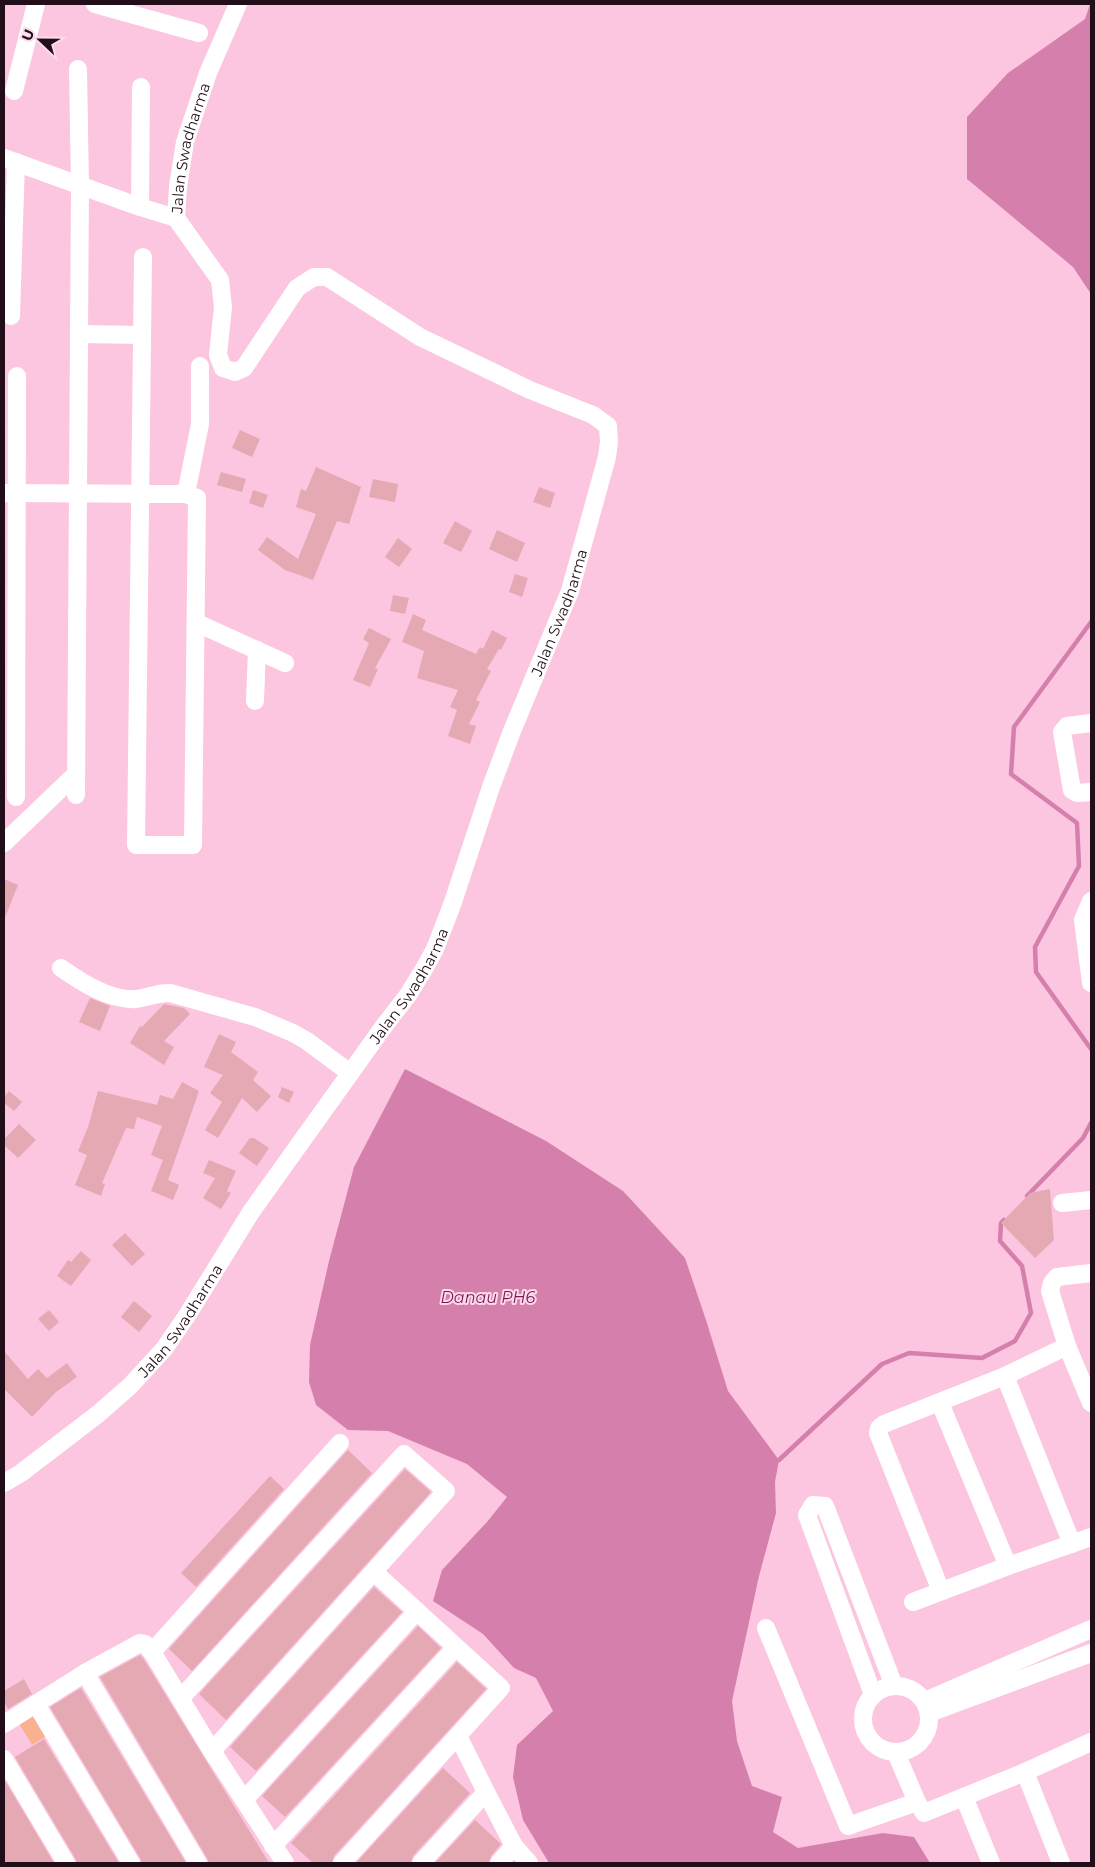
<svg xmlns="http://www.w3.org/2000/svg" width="1095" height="1867" font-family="Montserrat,sans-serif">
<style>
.green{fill:#f9b28f}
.water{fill:#d57fad}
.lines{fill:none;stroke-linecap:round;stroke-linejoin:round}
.stream{stroke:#d57fad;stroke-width:4.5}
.building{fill:#e5a9b3}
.minor{stroke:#fff;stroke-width:18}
.labels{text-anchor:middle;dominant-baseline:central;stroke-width:4;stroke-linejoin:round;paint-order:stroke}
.street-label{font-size:15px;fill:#210e18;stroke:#fcdaea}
.water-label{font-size:16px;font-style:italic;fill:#7e1858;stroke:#fcdaea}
</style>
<rect width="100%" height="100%" fill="#fcc5e0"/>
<path class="green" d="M34,1711L48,1735L32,1745L18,1722Z"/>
<path class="water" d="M1090,4H1091V294L1073,267L967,179V117L1008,73L1085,19Z
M405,1069L546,1141L623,1191L685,1258L706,1320L728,1391L779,1460L775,1482L776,1513L759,1576L732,1701L737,1741L752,1786L782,1797L773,1832L798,1848L883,1833L914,1837L930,1863H549L523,1820L513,1777L517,1745L553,1711L536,1678L514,1668L483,1634L433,1601L442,1570L487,1522L507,1497L467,1464L388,1431L348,1430L316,1405L309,1382L310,1345L329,1261L354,1167Z"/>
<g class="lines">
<path class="stream" d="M1091,622L1014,727L1011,774L1077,823L1079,866L1035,947L1036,972L1091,1049
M1027,1196L1083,1138L1091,1123
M779,1460L882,1364L909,1353L982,1358L1015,1341L1031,1313L1022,1266L1000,1241L1001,1223L1004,1220"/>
</g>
<path class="building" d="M240,430L260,439L252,457L232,448Z
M316,467L361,487L349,524L337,521L313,580L285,570L258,550L267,537L298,559L316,514L296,507L301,489L306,491Z
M221,472L246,479L242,492L217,485Z
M373,479L398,484L395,502L369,497Z
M539,487L555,493L550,508L533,502Z
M253,490L268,495L263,508L249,503Z
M455,521L472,531L461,552L443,543Z
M497,530L525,543L517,562L489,549Z
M398,538L412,549L399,567L385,557Z
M515,574L528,578L522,597L509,592Z
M393,595L409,598L405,614L390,611Z
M413,614L426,620L422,630L476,654L480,647L483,649L492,630L507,638L501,650L499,649L487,669L491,671L476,700L480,702L469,724L476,726L470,744L448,736L457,710L450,707L458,690L417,678L424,651L402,642Z
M369,628L391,639L375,668L378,669L370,687L353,680L369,643L363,639Z
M4,879L18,885L4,920Z
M90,998L110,1006L100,1031L79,1022Z
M164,1004L184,1008L190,1014L164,1041L174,1047L164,1065L130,1043L140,1026L142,1027Z
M219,1034L236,1042L231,1052L258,1072L253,1080L271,1096L257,1112L242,1098L218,1138L205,1130L222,1102L210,1093L223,1075L204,1067Z
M182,1082L199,1091L168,1180L179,1185L173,1200L151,1191L163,1160L151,1155L162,1126L137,1117L134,1129L126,1128L102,1183L105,1184L101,1196L75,1185L87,1155L78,1151L88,1127L98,1091L157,1105L160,1095L173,1099Z
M282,1087L294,1092L289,1103L278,1097Z
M9,1091L22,1102L14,1111L4,1103V1097Z
M19,1124L36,1140L18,1158L4,1145V1139Z
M250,1138H254L269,1148L257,1166L239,1153Z
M209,1160L236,1171L227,1191L231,1193L221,1209L203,1198L215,1178L203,1173Z
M1050,1189L1054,1240L1035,1258L1001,1223L1030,1193Z
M125,1233L145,1254L132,1266L112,1245Z
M81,1251L91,1260L71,1286L57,1276L68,1260L71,1262Z
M134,1301L152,1316L139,1332L121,1317Z
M49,1310L59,1322L49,1331L38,1319Z
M4,1351L28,1379L38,1369L47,1378L67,1363L77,1377L56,1392L32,1417L4,1389Z
M348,1450L372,1473L192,1671L169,1649Z
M405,1469L431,1492L226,1720L199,1694Z
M270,1476L284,1489L196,1587L181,1573Z
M374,1587L402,1612L256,1771L230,1747Z
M418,1626L441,1648L285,1817L262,1796Z
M140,1655L143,1658L269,1863H209L207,1858L100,1677Z
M457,1662L486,1689L334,1856L332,1863H313L291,1843Z
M24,1679L32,1694L8,1709L4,1701V1691Z
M81,1688L186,1863H142L140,1858L50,1707Z
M44,1739L119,1863H77L75,1858L15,1757Z
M443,1768L470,1793L413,1856L411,1863H356Z
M4,1779L54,1863H4Z
M475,1820L501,1844L491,1856L489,1863H435Z"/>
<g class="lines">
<g class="minor">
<path d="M95,4L199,33"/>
<path d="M14,91L36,4"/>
<path d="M4,158L140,207L176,218"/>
<path d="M140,207L141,87"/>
<path d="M11,316L16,162"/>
<path d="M79,334L142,335"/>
<path d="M4,493L186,494L197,498L193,845H136L143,257"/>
<path d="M186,494L200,424V366"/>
<path d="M197,623L285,663"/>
<path d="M255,701L257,650"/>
<path d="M1091,723L1067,726L1062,732L1072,790L1077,793L1091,792"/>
<path d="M76,795L80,186L78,69"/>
<path d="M16,797L17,376"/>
<path d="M4,843L76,774"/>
<path d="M1091,901L1083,920L1091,983"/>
<path d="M61,968C81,982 110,1001 136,999C148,998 158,992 170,993L255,1017L293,1033L307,1041L350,1073"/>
<path d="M1062,1203L1091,1200"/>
<path d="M1091,1273L1057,1277L1052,1283L1050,1291L1067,1346L1091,1403"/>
<path d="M1005,1376L1072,1544"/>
<path d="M940,1403L1008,1566"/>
<path id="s1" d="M4,1483L21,1473L98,1414L130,1386L164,1349L188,1314L251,1212L384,1026L408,995L424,969L435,949L452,905L491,787L512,731L570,591L607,457L609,442L608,426L593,415L530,390L420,337L327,277H314L297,288L244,368L235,372L223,368L218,355L223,307L220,280L176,218L178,187L185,142L208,73L238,4"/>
<path d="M941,1591L878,1433L879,1428L884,1424L1005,1376L1067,1346"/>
<path d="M913,1602L1008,1566L1091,1537"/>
<path d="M766,1628L848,1826L917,1802"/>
<path d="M152,1652L340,1443"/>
<path d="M85,1673L198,1863"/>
<circle cx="896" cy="1719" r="33"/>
<path d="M873,1695L807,1515L813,1505L825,1506L894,1686"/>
<path d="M181,1698L404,1454L446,1491L212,1751"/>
<path d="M925,1701L1091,1629"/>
<path d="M36,1704L131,1863"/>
<path d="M929,1713L1091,1653"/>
<path d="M4,1724L85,1673L140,1643L145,1644L152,1652L212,1751L285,1863"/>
<path d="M896,1753L917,1802L924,1813L1025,1772L1091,1742"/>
<path d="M4,1759L66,1863"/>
<path d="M1025,1772L1061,1863"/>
<path d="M486,1792L514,1846"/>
<path d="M964,1797L991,1863"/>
<path d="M244,1800L417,1611"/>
<path d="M273,1846L456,1647"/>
<path d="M342,1863L501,1688L374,1572"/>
<path d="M421,1863L486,1792L458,1736"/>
<path d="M499,1863L514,1846L529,1863"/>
</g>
</g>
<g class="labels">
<g class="street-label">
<text stroke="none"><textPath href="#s1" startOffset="1954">Jalan Swadharma</textPath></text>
<text stroke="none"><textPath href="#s1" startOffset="1052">Jalan Swadharma</textPath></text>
<text stroke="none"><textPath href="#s1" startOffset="648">Jalan Swadharma</textPath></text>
<text stroke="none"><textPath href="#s1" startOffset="242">Jalan Swadharma</textPath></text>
</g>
<g class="water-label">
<text x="488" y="1297">Danau PH6</text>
</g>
</g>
<rect width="1095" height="1867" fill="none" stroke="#210e18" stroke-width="10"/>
<g transform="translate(40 40) rotate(292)" stroke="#fcdaea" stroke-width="4" paint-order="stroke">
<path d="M0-4L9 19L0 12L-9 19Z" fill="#210e18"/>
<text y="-8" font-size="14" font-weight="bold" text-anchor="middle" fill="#210e18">U</text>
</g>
</svg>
